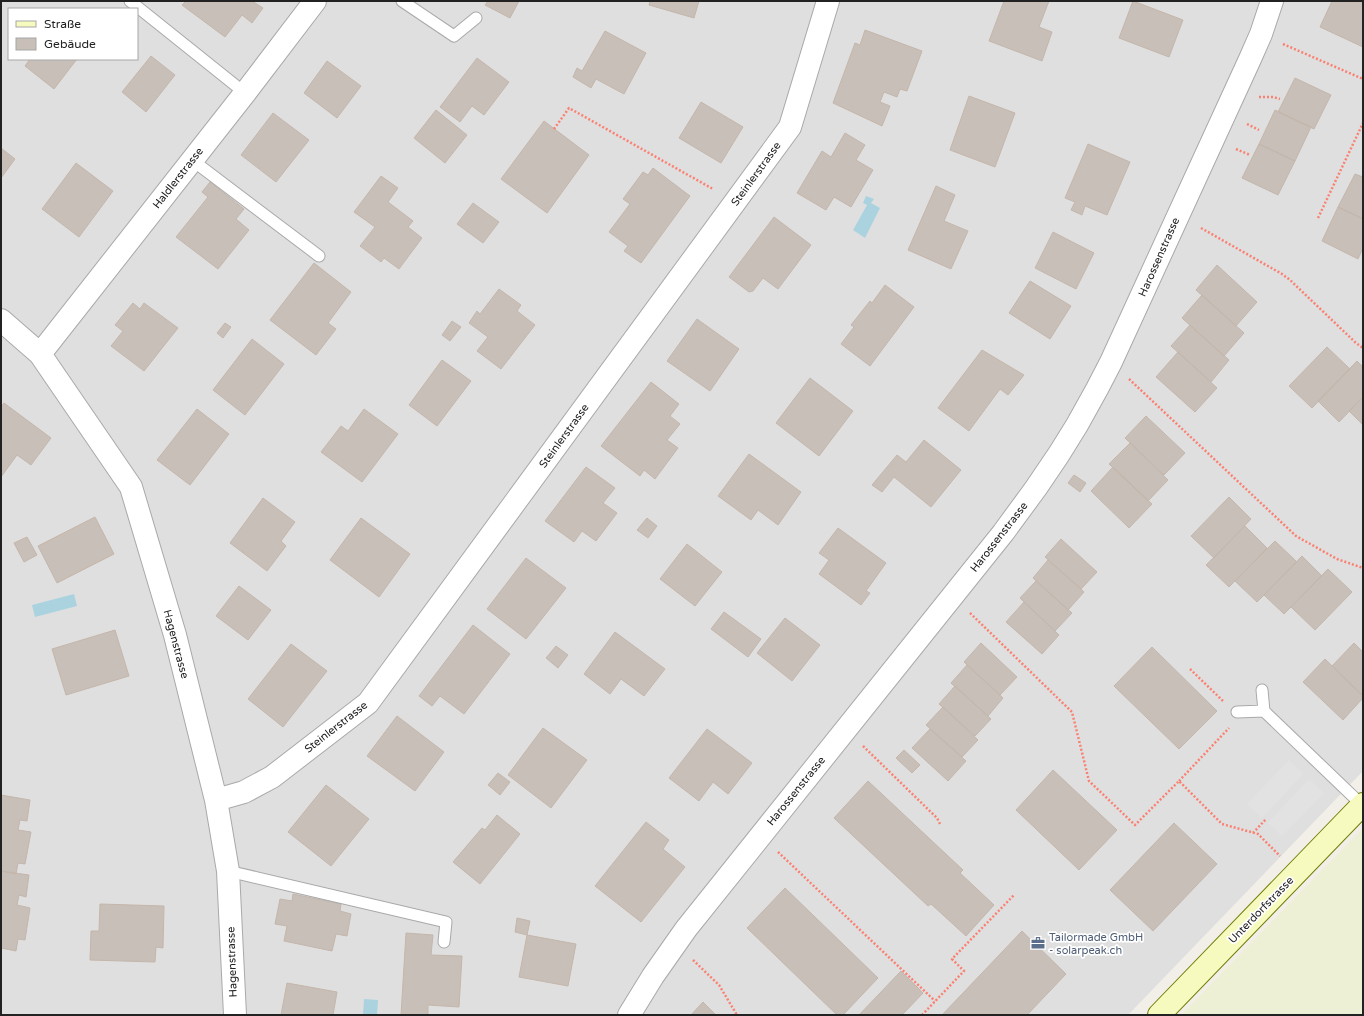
<svg xmlns="http://www.w3.org/2000/svg" width="1364" height="1016" font-family="'Varela Round',sans-serif">
<style>
.residential{fill:#e0dfdf;fill-rule:evenodd}
.farmland{fill:#eef0d5}
.parking{fill:#e2e2e2}
.water{fill:#aad3df}
.building{fill:#c7bfb8;stroke:#c4b6ab}
.lines{fill:none;stroke-linecap:round;stroke-linejoin:round}
.lane-casing{stroke:#a9a9a9;stroke-width:13}
.street-casing{stroke:#a9a9a9;stroke-width:24}
.secondary-casing{stroke:#707d05;stroke-width:24}
.path{stroke:#fa8072;stroke-width:2.5;stroke-dasharray:2 2;stroke-linecap:butt}
.lane{stroke:#fff;stroke-width:11}
.street{stroke:#fff;stroke-width:22}
.secondary{stroke:#f7fabf;stroke-width:22}
.labels{text-anchor:middle;dominant-baseline:central;stroke-width:3.5;stroke-linejoin:round;paint-order:stroke}
.street-label{font-size:11px;fill:#222;stroke:#fff}
.service-label{font-size:11px;fill:#4e5e75;stroke:#fff;text-anchor:start}
</style>
<rect width="100%" height="100%" fill="#f2efe9"/>
<path class="residential" d="M1,1H1363V771L1128,1015H1ZM9,9H137V59H9Z"/>
<path class="farmland" d="M1363,828V1015H1181Z"/>
<path class="parking" d="M1289,760L1303,774L1262,818L1247,804Z
M1309,779L1324,793L1282,836L1268,823Z"/>
<path class="water" d="M866,196L874,199L871,203L880,208L865,238L853,230L867,205L863,203Z
M74,594L77,606L35,617L32,605Z
M364,999L378,1000L377,1015H363Z"/>
<path class="building" d="M186,1H252L263,8L252,23L242,15L225,37L182,5Z
M488,1H519L510,18L485,5Z
M650,1H699L694,18L649,5Z
M1004,1H1049L1039,27L1052,32L1042,61L989,41Z
M1133,1L1183,20L1169,57L1119,38Z
M1332,1H1363V47L1320,27Z
M865,30L922,51L907,91L900,89L897,97L884,92L880,102L890,106L882,126L833,103L855,43L860,45Z
M605,31L646,53L624,94L596,79L591,88L573,77L577,68L582,71Z
M151,56L175,75L146,112L122,92Z
M477,58L509,82L484,115L472,106L460,122L440,107Z
M30,59H77L54,89L25,66Z
M327,61L361,86L337,118L304,93Z
M1295,78L1331,95L1314,129L1278,112Z
M969,96L1015,113L995,167L950,150Z
M701,102L743,127L721,163L679,138Z
M436,110L467,135L445,163L414,138Z
M1275,110L1311,127L1295,161L1259,144Z
M273,113L309,140L276,182L241,155Z
M544,121L589,155L547,213L501,179Z
M845,133L865,145L856,160L873,170L851,207L834,197L826,210L797,193L822,151L831,157Z
M1088,144L1130,162L1107,215L1085,206L1082,215L1071,210L1075,202L1065,198Z
M1259,144L1295,161L1278,195L1242,178Z
M1,148L15,159L1,178Z
M76,163L113,191L79,237L42,209Z
M653,168L690,196L641,263L624,251L628,246L609,232L630,204L623,199L643,172L648,175Z
M1355,174L1363,177V219L1338,207Z
M381,176L398,188L388,202L413,221L408,227L422,238L399,269L384,258L381,262L360,246L375,227L354,212Z
M210,182L244,209L236,219L249,230L218,269L176,237L208,197L202,192Z
M936,186L955,195L944,221L968,231L951,269L908,250Z
M473,203L499,222L483,243L457,224Z
M1338,207L1363,219V248L1358,259L1322,241Z
M774,217L811,245L778,289L763,278L753,291L749,292L729,277Z
M1053,232L1094,253L1076,289L1035,268Z
M314,263L351,292L328,323L336,329L316,355L270,320Z
M1217,265L1257,302L1236,326L1196,290Z
M1030,281L1071,306L1050,339L1009,313Z
M885,285L914,307L870,366L841,344L854,327L851,325L870,301L872,303Z
M499,289L521,305L517,311L535,325L501,369L477,351L488,337L469,323L477,311L480,314Z
M1202,295L1244,333L1224,356L1182,318Z
M133,303L140,309L144,303L178,328L144,371L111,346L123,331L115,325Z
M697,319L739,349L710,391L667,361Z
M452,321L461,327L450,341L442,335Z
M225,323L231,327L223,338L217,333Z
M1190,325L1229,360L1211,382L1171,346Z
M252,339L284,364L245,415L213,390Z
M1327,347L1350,369L1312,408L1289,386Z
M982,350L1024,375L1008,395L1000,389L969,431L938,408Z
M1178,352L1217,388L1195,412L1156,377Z
M442,360L471,381L437,426L409,405Z
M1357,361L1363,367V397L1339,422L1318,401Z
M810,378L853,411L819,456L776,423Z
M651,382L679,404L670,416L680,424L667,440L678,448L655,479L644,470L640,476L601,446Z
M1363,397V425L1349,411Z
M4,403L51,438L31,465L17,455L1,477V407Z
M197,409L229,434L190,485L157,460Z
M364,409L398,434L362,482L321,452L341,426L348,431Z
M1146,416L1185,453L1164,475L1125,438Z
M924,440L961,470L931,507L894,477L882,492L872,485L897,455L906,462Z
M1130,443L1168,480L1148,501L1109,464Z
M749,454L801,492L778,525L758,510L751,520L718,496Z
M586,467L615,488L603,503L617,513L596,541L582,531L574,542L545,521Z
M1113,467L1152,504L1129,528L1091,491Z
M1074,475L1086,483L1080,492L1068,483Z
M1229,497L1251,519L1214,558L1191,536Z
M263,498L295,522L281,541L286,546L267,571L230,543Z
M95,517L114,554L57,583L38,546Z
M361,518L410,554L379,597L330,560Z
M647,518L657,526L648,538L637,530Z
M1245,526L1267,548L1229,587L1206,565Z
M838,528L886,563L866,591L870,593L861,605L819,574L829,560L819,553Z
M27,537L37,555L24,562L14,543Z
M1061,539L1097,572L1081,589L1045,557Z
M1275,541L1297,562L1257,602L1235,581Z
M687,544L722,572L695,606L660,579Z
M1302,556L1322,576L1284,614L1264,595Z
M526,558L566,588L526,639L487,609Z
M1048,560L1084,592L1068,610L1033,578Z
M1328,569L1352,592L1315,630L1291,607Z
M1036,581L1072,613L1055,631L1020,598Z
M239,586L271,610L248,640L216,616Z
M1024,602L1059,635L1042,654L1006,622Z
M724,612L761,639L748,657L711,629Z
M785,618L820,645L792,681L757,653Z
M473,625L510,654L464,714L440,696L432,706L419,696Z
M115,630L129,676L66,695L52,649Z
M615,632L665,669L644,696L621,679L610,694L584,674Z
M981,643L1017,677L1000,695L964,662Z
M1354,643L1363,652V696L1332,666Z
M291,644L327,671L283,727L248,699Z
M556,646L568,655L558,668L546,658Z
M1152,647L1217,711L1179,749L1114,686Z
M1325,659L1363,696V698L1343,720L1303,682Z
M967,665L1003,698L988,716L951,683Z
M955,686L991,719L975,736L939,704Z
M943,707L978,740L962,757L926,725Z
M397,716L444,752L415,791L367,756Z
M543,728L587,760L551,808L508,775Z
M707,729L752,763L728,794L713,782L699,801L669,778Z
M930,729L966,761L948,781L912,748Z
M904,750L920,765L912,773L896,758Z
M1053,770L1117,830L1079,870L1016,810Z
M498,773L510,782L500,795L488,785Z
M868,781L963,870L960,873L994,905L966,936L931,904L928,906L834,818Z
M326,785L369,819L331,866L288,832Z
M1,795L30,800L27,821L20,820L18,830L31,832L25,864L18,863L16,874L1,871Z
M497,815L520,834L480,884L453,862L482,828L485,830Z
M646,822L669,840L663,849L685,867L641,922L595,886Z
M1174,823L1217,864L1153,931L1110,890Z
M1,871L29,875L26,897L19,895L17,905L30,908L25,940L18,939L16,951L1,948Z
M785,888L878,978L843,1015H837L747,928Z
M293,894L341,904L340,911L351,914L347,936L336,934L332,951L284,941L287,926L275,924L280,899L292,901Z
M100,904L164,906L163,948L156,947L155,962L90,960L91,931H99Z
M517,918L530,921L527,935L515,932Z
M1022,931L1066,974L1027,1015H942Z
M406,933L433,935L431,955L462,956L459,1007L428,1005V1015H401Z
M527,935L576,944L568,986L519,977Z
M901,971L923,993L902,1015H859Z
M287,983L337,992L333,1015H281Z
M703,1002L716,1015H691Z"/>
<g class="lines">
<g class="lane-casing">
<path id="lane" d="M130,1L245,93
M402,1L454,36L476,18
M192,160L319,256
M1262,690L1264,711L1362,805
M1237,712L1264,711
M228,871L446,922L444,942"/>
</g>
<g class="street-casing">
<path id="street" d="M1,320L40,354L131,487L175,635L216,800L228,871L235,1015
M40,354L245,93L315,1
M216,800L244,792L272,777L368,703L790,127L828,1
M629,1015L653,976L686,929L1003,533L1036,488L1059,454L1077,425L1097,389L1111,362L1250,59L1261,34L1272,1"/>
</g>
<g class="secondary-casing">
<path id="secondary" d="M1159,1015L1363,804"/>
</g>
<path class="path" d="M1283,44L1363,79
M1259,97H1273L1280,99
M1247,124L1259,130
M554,129L569,108L713,189
M1236,149L1250,155
M1318,218L1363,123
M1201,228L1282,274L1290,280L1356,343L1363,348
M1129,379L1296,536L1337,559L1363,568
M970,613L1072,712L1089,781L1135,825L1179,781L1222,824L1258,834L1280,856
M1190,669L1223,701
M863,746L937,818L940,824
M1179,781L1229,728
M1253,833L1266,819
M778,852L935,1001
M693,960L719,985L737,1015
M922,1015L964,971L952,959L1014,895"/>
<use href="#lane" class="lane"/>
<use href="#street" class="street"/>
<use href="#secondary" class="secondary"/>
</g>
<defs>
<g id="office-bare" transform="scale(1.08)"><path d="M-6-3h4V-5.5h4V-3h4V5H-6ZM-1-4.5V-3h2v-1.5ZM-6 0V1H6V0Z" fill="#5c6f8a" stroke="#fff" stroke-width="2.5" paint-order="stroke"/></g>
</defs>
<g fill-rule="evenodd">
<use href="#office-bare" x="1038" y="943"/>
</g>
<g class="labels">
<g class="street-label">
<text transform="translate(756 174) rotate(-54)">Steinlerstrasse</text>
<text transform="translate(178 178) rotate(-52)">Haldlerstrasse</text>
<text transform="translate(1159 257) rotate(-66)">Harossenstrasse</text>
<text transform="translate(564 436) rotate(-54)">Steinlerstrasse</text>
<text transform="translate(999 537) rotate(-52)">Harossenstrasse</text>
<text transform="translate(176 644) rotate(75)">Hagenstrasse</text>
<text transform="translate(336 727) rotate(-38)">Steinlerstrasse</text>
<text transform="translate(796 791) rotate(-51)">Harossenstrasse</text>
<text transform="translate(1261 910) rotate(-46)">Unterdorfstrasse</text>
<text transform="translate(232 962) rotate(-92)">Hagenstrasse</text>
</g>
<g class="service-label">
<text x="1049" y="937">Tailormade GmbH<tspan x="1049" dy="13">- solarpeak.ch</tspan></text>
</g>
</g>
<rect width="1364" height="1016" fill="none" stroke="#222222" stroke-width="4"/>
<rect x="8" y="8" width="130" height="52" fill="#ffffff" stroke="#a7a7a7"/>
<rect x="16" y="21" width="20" height="6" fill="#f7fabf" stroke="#a7a7a7"/>
<text x="44" y="28" font-size="12" fill="#222222">Straße</text>
<rect x="16" y="38" width="20" height="12" fill="#c7bfb8" stroke="#a7a7a7"/>
<text x="44" y="48" font-size="12" fill="#222222">Gebäude</text>
</svg>
